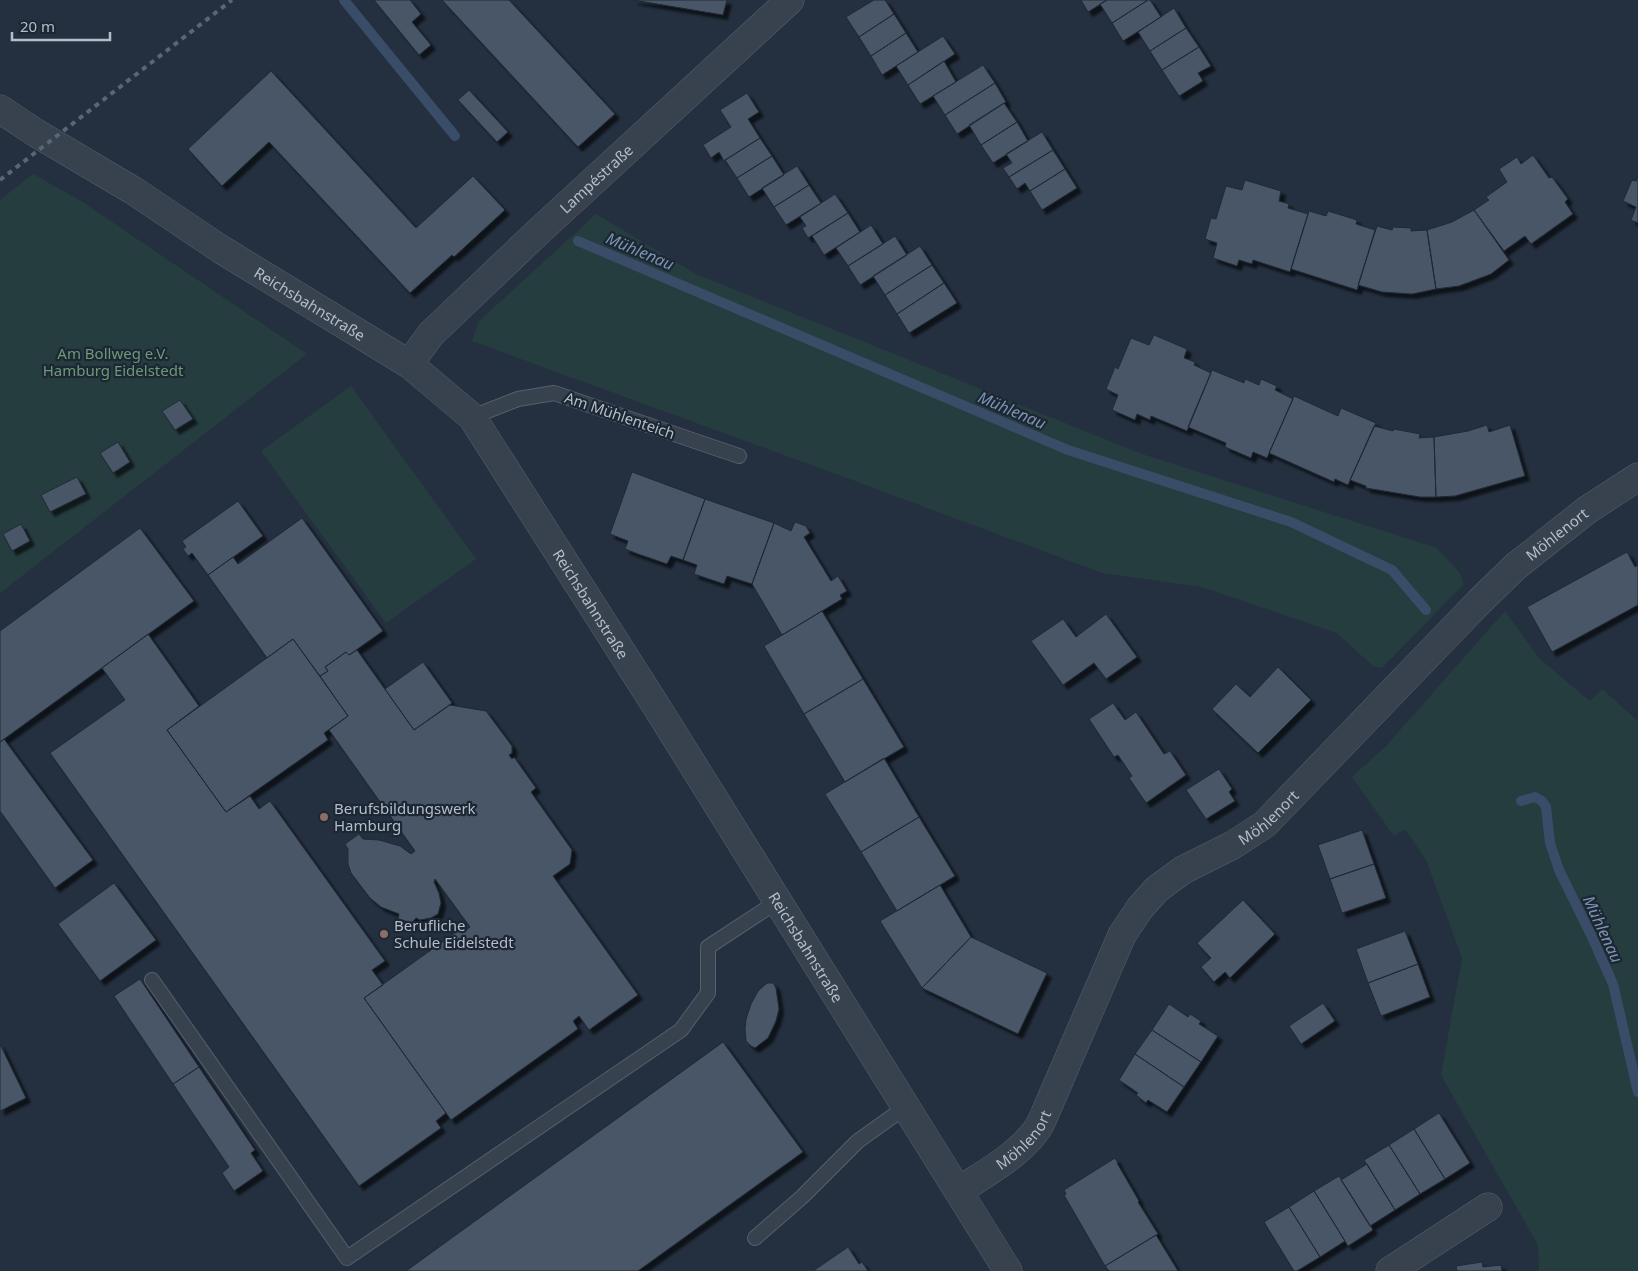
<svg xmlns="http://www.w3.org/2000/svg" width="1638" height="1271" font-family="'Noto Sans',sans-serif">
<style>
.green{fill:#263d40}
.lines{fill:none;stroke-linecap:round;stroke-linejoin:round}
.stream{stroke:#394d68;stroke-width:10}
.building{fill:#4a5768;stroke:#1f2936;filter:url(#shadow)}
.service-casing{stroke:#56606c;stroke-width:16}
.minor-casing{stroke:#56606c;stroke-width:29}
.tertiary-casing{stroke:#56606c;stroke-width:29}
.service{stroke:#38424f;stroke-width:14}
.minor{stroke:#38424f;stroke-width:28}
.tertiary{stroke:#38424f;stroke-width:28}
.rail{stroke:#5a6676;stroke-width:4;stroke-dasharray:5 5;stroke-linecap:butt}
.education-dot{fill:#8d6e63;stroke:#1d2734;stroke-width:2}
.labels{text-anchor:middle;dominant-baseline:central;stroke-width:4.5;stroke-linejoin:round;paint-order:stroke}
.street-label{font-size:15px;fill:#b4bdc9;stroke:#1d2734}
.park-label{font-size:15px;fill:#6b9a76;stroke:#1d2734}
.poi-label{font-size:15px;fill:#b4bdc9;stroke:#1d2734;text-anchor:start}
.water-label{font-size:16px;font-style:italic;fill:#7c93b1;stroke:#1d2734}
</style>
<defs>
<filter id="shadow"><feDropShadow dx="4.5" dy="4.5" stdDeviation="1" flood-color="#0009"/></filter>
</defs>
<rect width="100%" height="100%" fill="#24303f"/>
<path class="green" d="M33,174L81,201L307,354L0,593V200Z
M596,214L696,274L1142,454L1437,548L1460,573L1464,584L1382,668L1373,666L1337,633L1202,587L1102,573L847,478L472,341L479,321Z
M351,386L476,559L386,623L261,451Z
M1505,611L1539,658L1590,701L1602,689L1638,721V1271H1539L1538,1245L1441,1075L1462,958L1426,860L1405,829L1394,836L1352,777L1386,746Z"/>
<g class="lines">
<path class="stream" d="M344,0L455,136
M578,241L1068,450L1291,522L1392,570L1426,610
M1521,801L1535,797L1542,801L1546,807L1550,843L1559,870L1591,935L1613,984L1638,1092"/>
</g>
<path class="building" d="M374,0H410L421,14L412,22L431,45L419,55Z
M442,0H509L615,114L578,147Z
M633,0H727L723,15Z
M874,0H885L894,14L859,37L846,17Z
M1081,0H1107L1088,12Z
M1107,0H1148L1112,23L1100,4Z
M1148,0H1150L1161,17L1123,41L1112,23Z
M1174,8L1186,28L1150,51L1138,32Z
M894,14L906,33L871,56L859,37Z
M1186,28L1199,47L1162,70L1150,51Z
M906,33L918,52L882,75L871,56Z
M943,36L955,54L908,85L896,66Z
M1199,47L1211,66L1198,73L1203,81L1179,96L1162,70Z
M944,61L956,82L920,104L908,85Z
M983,65L995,83L945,115L933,96Z
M271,71L416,228L473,176L505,210L454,257L452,255L410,293L269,142L222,186L188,149Z
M995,83L1006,102L957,134L945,115Z
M469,90L508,132L497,142L458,100Z
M747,93L759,112L748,119L760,138L724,161L719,152L711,158L703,145L731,127L720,110Z
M1004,103L1017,122L981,145L969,125Z
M1017,122L1028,141L993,163L981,145Z
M1042,132L1053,150L1009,177L1003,168L1012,163L1006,154Z
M760,138L772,156L737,178L725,160Z
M1053,150L1065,169L1030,191L1025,183L1017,189L1009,177Z
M1533,155L1549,178L1552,177L1568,199L1565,202L1573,214L1531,244L1525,236L1504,251L1474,210L1489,200L1486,197L1507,182L1499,169L1517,157L1521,164Z
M772,156L784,175L749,197L737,178Z
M797,166L809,185L774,207L762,188Z
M1065,169L1077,188L1042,210L1030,191Z
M1638,176V223L1631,220L1636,207L1623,201L1632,180L1636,181Z
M1245,180L1281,191L1279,201L1289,204L1288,208L1308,214L1290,272L1253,260L1252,264L1239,260L1237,266L1213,258L1217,243L1205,239L1211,218L1216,219L1226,186L1242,190Z
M809,185L821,203L786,225L774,207Z
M835,194L848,213L808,238L802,228L806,226L800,217Z
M1474,210L1509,260L1491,274L1459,286L1436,289L1427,230L1452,222Z
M1309,211L1326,216L1328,211L1357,220L1356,224L1375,230L1357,290L1291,269Z
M848,213L860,232L824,255L812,236Z
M871,225L883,244L848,266L836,248Z
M1377,226L1392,230L1393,227L1411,228V231L1427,230L1436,289L1412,294L1382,292L1358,285Z
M895,236L907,255L860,285L848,266Z
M920,246L932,265L885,295L873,276Z
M932,265L944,283L897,314L885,295Z
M944,283L957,303L909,333L897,314Z
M1154,335L1187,349L1184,358L1195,362L1194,365L1211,373L1187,431L1151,416L1150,420L1137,414L1135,420L1112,410L1118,395L1106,389L1115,367L1118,369L1131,338L1149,345Z
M1212,370L1244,383L1245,379L1259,385L1261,379L1277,386L1275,390L1293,399L1267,458L1253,452L1251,458L1225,447L1226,443L1188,427Z
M1294,396L1338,416L1341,408L1376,423L1348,485L1335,479L1334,482L1269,453Z
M180,400L193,419L175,430L162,411Z
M1487,425L1489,432L1510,425L1525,476L1455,496L1436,497L1434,437L1468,431Z
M1374,426L1393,431L1394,429L1420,434L1419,438L1434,437L1436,497H1420L1366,488V486L1350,480Z
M118,442L130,462L113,473L100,453Z
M632,472L705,499L683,560L671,556L667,564L638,554L625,549L628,541L610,534Z
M77,477L86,494L50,512L41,495Z
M705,499L774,523L752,584L727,576L724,584L694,574L697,565L683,560Z
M238,501L263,536L208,575L192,553L188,556L183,549L186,547L182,541Z
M302,518L383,631L349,655L346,652L325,667L328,671L320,676L293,639L267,658L208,575L233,557L238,564Z
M795,522L806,526L810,533L804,537L831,581L838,576L847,591L840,595L842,599L782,635L752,584L774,523L791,531Z
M21,524L30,541L12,551L3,534Z
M140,528L194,601L0,742V631Z
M1627,552L1635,567L1638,565V605L1552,652L1527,607Z
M822,611L863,679L804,714L764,646Z
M1106,614L1137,657L1106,679L1094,663L1063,685L1031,641L1063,619L1076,637Z
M148,634L199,706L167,730L226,812L250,796L259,809L270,801L385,961L372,970L383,985L364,998L446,1113L436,1121L441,1128L359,1186L50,753L125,700L102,668Z
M293,639L348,716L324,733L328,740L226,812L167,730Z
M357,650L414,730L450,705L486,711L512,746V753L509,755L512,759L514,757L536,788L531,792L572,850L570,864L553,876L638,995L589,1030L579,1016L573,1021L578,1029L451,1120L364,998L463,927L465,931L470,927L435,879L434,882L439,893L441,903L438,914L431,918L420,920L416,918L412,923L398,919L399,914L381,907L370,898L351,873L348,864V849L345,844L359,834L363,839L379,840L400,846L411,854L415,851L329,730L348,716L320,676L328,671L325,667L346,652L349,655Z
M423,662L452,703L414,730L385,689Z
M1278,667L1311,700L1258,753L1212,709L1236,684L1250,697Z
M863,679L904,747L845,782L804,714Z
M1113,703L1125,720L1136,712L1164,754L1170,751L1186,775L1146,803L1129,778L1132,776L1118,755L1114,757L1089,719Z
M4,739L93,860L55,888L0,811V742Z
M884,758L919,817L861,852L825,794Z
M1219,769L1232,789L1229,792L1235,801L1206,819L1186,790Z
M919,817L955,876L897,911L861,852Z
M1362,830L1374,864L1330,879L1318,845Z
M1374,864L1386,898L1342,913L1330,879Z
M114,883L156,940L100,981L58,924Z
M940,885L971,937L922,988L880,921Z
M1243,900L1275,934L1230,978L1225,972L1214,982L1201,967L1211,958L1197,943Z
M1405,931L1418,964L1368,983L1356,949Z
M971,937L1047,973L1018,1034L922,988Z
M1418,964L1430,997L1381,1016L1368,983Z
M140,979L199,1067L173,1084L114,996Z
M767,983H773L776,988L779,1009L776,1021L768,1038L755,1048L751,1046L746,1041L745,1029L746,1019L751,1004L758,991Z
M1323,1003L1335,1021L1301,1044L1289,1026Z
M1169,1004L1188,1017L1190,1014L1201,1021L1199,1024L1218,1036L1201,1062L1152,1030Z
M1152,1030L1201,1062L1184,1087L1135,1054Z
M723,1042L803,1152L638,1271H406Z
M0,1044L26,1098L0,1111Z
M1135,1054L1184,1087L1167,1112L1148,1100L1146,1103L1136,1095L1138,1093L1119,1080Z
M199,1067L255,1150L251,1153L263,1171L234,1191L222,1173L229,1167L173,1084Z
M1439,1113L1470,1163L1445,1179L1414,1129Z
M1414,1129L1445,1179L1420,1194L1389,1145Z
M1389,1145L1420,1194L1395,1210L1364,1160Z
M1115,1158L1118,1163H1117L1139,1201L1138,1202L1158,1234L1105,1266L1064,1195L1066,1194L1064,1190Z
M1367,1164L1395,1210L1370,1226L1341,1180Z
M1339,1176L1373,1230L1348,1246L1314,1191Z
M1314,1191L1345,1241L1320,1257L1289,1207Z
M1289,1207L1320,1257L1297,1271H1294L1264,1222Z
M1156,1235L1178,1271H1109L1105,1266Z
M848,1247L859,1264L862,1262L868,1271H813Z
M1482,1262L1483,1267L1501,1265L1502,1271H1457L1456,1266Z"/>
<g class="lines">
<g class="service-casing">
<path id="service" d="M472,417L518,399L554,393L739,456
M152,980L347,1258L681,1030L708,993V947L778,901
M755,1238L802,1197L858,1141L907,1106"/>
</g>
<g class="minor-casing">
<g id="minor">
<path id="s1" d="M409,364L431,334L538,232L790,0"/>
<path id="s2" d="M958,1191C983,1175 1017,1156 1035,1132C1040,1126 1043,1118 1046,1111L1122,935L1140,908L1157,889L1183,870L1233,845L1265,824L1479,602L1516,566L1587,510L1638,477"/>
<path d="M1390,1271L1488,1207"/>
</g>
</g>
<g class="tertiary-casing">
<g id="tertiary">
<path id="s3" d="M0,109L36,133L134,191L222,250L409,364L472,417L658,709L1008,1271"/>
</g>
</g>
<use href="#service" class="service"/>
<use href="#minor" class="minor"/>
<use href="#tertiary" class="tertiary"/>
<path class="rail" d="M0,180L232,0"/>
</g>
<g class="education-dot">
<circle cx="324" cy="817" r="5"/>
<circle cx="384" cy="934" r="5"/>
</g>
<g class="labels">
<g class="street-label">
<text stroke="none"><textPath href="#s1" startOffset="264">Lampéstraße</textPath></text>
<text stroke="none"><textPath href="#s3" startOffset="366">Reichsbahnstraße</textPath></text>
<text transform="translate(620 415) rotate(19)">Am Mühlenteich</text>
<text stroke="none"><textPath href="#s2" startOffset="909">Möhlenort</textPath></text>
<text stroke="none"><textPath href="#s3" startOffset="786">Reichsbahnstraße</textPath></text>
<text stroke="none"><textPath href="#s2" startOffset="504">Möhlenort</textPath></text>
<text stroke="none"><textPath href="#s3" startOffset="1191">Reichsbahnstraße</textPath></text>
<text stroke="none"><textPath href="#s2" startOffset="84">Möhlenort</textPath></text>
</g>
<g class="park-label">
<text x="113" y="353">Am Bollweg e.V.<tspan x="113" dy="17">Hamburg Eidelstedt</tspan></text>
</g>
<g class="poi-label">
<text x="334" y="808">Berufsbildungswerk<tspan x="334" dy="17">Hamburg</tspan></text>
<text x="394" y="925">Berufliche<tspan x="394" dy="17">Schule Eidelstedt</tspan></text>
</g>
<g class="water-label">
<text transform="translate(640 251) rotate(23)">Mühlenau</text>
<text transform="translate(1012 410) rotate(23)">Mühlenau</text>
<text transform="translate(1603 929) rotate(65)">Mühlenau</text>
</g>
</g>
<path d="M12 32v8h98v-8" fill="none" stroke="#b4bdc9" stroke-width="2.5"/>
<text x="20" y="32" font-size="15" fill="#b4bdc9" stroke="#1d2734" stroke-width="4" paint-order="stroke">20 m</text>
</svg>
